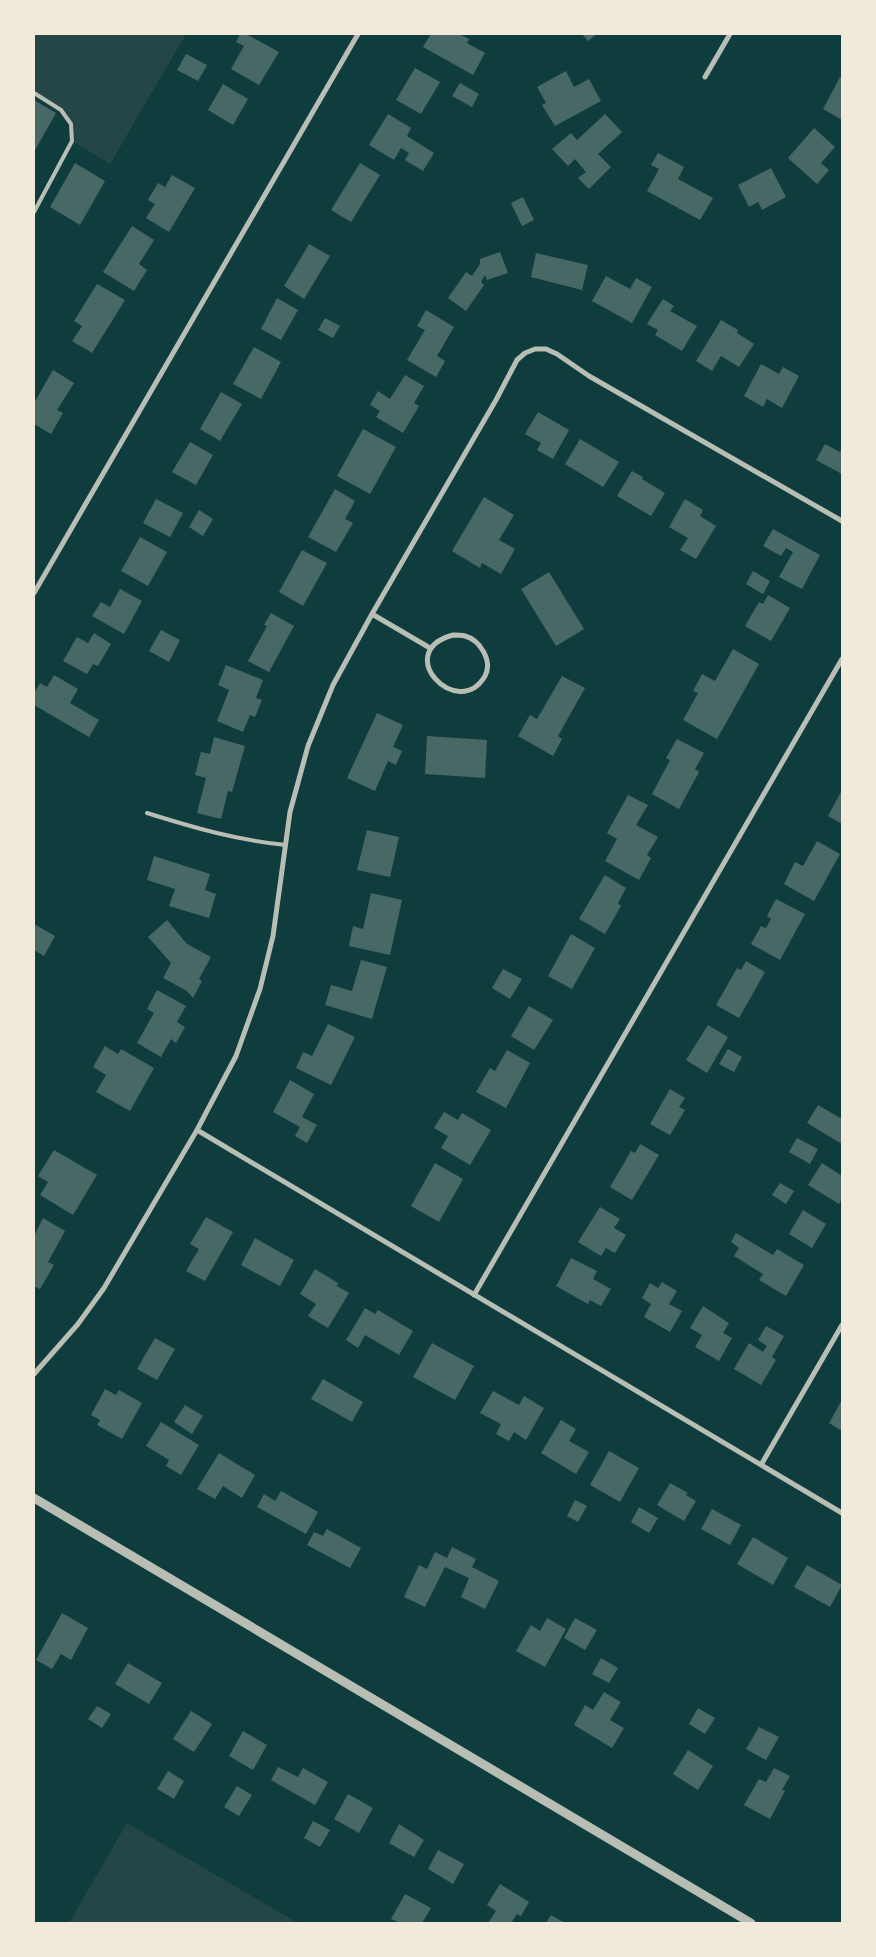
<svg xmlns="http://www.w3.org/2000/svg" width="876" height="1957" font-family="Lato,sans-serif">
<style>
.green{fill:#244646}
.building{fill:#486865}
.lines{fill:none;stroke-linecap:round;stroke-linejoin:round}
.service{stroke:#b8beb3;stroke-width:4}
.minor{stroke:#b8beb3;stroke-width:5}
.tertiary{stroke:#b8beb3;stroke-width:9}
</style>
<rect width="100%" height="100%" fill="#0f3d3e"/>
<path class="green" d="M34,34H186L110,164L72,141L71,124L61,110L34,93Z
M127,1823L298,1923H69Z"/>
<path class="building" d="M240,34H246L279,52L259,85L231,69L244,46L236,42Z
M431,34H459L469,39L467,43L485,53L473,75L423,47Z
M582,34H597L588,41Z
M186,54L207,65L198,81L177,70Z
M415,68L440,82L421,114L396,100Z
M566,71L574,87L589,79L601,101L555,126L542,105L546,103L537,87Z
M840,77L842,78V120L823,109Z
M460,83L479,94L472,107L452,96Z
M223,84L248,99L233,125L208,110Z
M34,100L56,113L34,152Z
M388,114L411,128L407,136L434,153L423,171L405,160L409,153L401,148L394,160L369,145Z
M605,114L622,132L598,154L611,167L589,189L578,178L586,172L575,159L568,166L552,149L571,133L577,140Z
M814,128L835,147L821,163L829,170L817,184L788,158Z
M658,153L684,167L678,179L713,198L700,220L647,191L659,169L651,165Z
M75,163L105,181L80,225L50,207Z
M360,163L380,175L351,222L331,210Z
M771,168L786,197L762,210L758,202L749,207L738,185Z
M172,175L195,188L169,232L146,218L155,204L148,200L158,183L165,187Z
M523,197L534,220L522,226L511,203Z
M132,226L154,240L139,264L147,270L134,291L103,272Z
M309,244L330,256L304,299L284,286Z
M500,252L508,273L487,280L485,275L481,282L484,285L466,311L448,298L466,272L472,276L480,264V259Z
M536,253L588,265L582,290L531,277Z
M606,276L630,289L636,278L652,287L632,323L592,301Z
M97,284L125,300L92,353L72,341L82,326L74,321Z
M277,298L298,310L281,340L261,329Z
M663,299L674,306L670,311L697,326L682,351L655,335L658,330L647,324Z
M426,310L454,327L437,356L445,361L436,377L407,360L425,330L417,326Z
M325,318L340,326L333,338L318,330Z
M721,320L738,330L737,333L754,344L739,367L721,356L712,371L696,361Z
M254,347L281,362L261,399L233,384Z
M761,364L779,374L783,367L799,376L782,408L767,399L763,407L744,396Z
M53,370L74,383L57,410L63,413L51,434L34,424V403Z
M405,375L424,386L414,403L419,406L403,433L376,417L380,411L370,405L378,391L390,399Z
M221,392L242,404L220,441L200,429Z
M538,412L569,430L553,459L537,450L541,443L525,434Z
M363,429L396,447L370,494L337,476Z
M580,439L619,462L603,487L565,464Z
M190,442L213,455L196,485L172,472Z
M825,444L840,452L842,448V474L816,460Z
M632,471L643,477L642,479L665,493L651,516L617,496Z
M335,489L355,501L345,519L353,523L336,552L308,537Z
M484,497L514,515L499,540L515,549L501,574L482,563L480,568L452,551Z
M156,499L183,513L170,537L143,523Z
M685,499L703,510L700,516L716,526L696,559L680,550L688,538L669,527Z
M199,510L213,519L203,536L189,527Z
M773,529L820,555L802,589L779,577L793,552L786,548L781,556L763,546Z
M140,537L167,552L148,586L121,571Z
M302,550L327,563L303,606L279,592Z
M753,571L770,581L763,594L746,584Z
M549,572L584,629L556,646L521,589Z
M120,589L142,601L124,634L92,616L101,602L110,607Z
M768,595L790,608L771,641L745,626L759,602L763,604Z
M271,613L294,626L269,672L248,661L267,626L264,625Z
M161,630L180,640L169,662L149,651Z
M94,633L111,644L98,666L93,664L87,674L63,661L77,637L88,643Z
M733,649L759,664L717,739L683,720L698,693L693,691L702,674L715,681Z
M226,665L263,680L256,698L262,700L255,717L250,715L243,732L217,721L229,690L218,685Z
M54,675L78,689L70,703L99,720L89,737L34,705V693L40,683L47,687Z
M562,676L585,688L558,736L562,739L553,756L518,736L530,715L537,719Z
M377,713L403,725L393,747L402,751L396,765L388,761L375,791L347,778Z
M427,736L487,740L485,778L425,774Z
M214,737L245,746L232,792L228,791L221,819L197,813L206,778L195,775L201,752L210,754Z
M677,739L704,753L695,769L699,772L679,809L652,794L670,760L666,758Z
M842,790V824L828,816Z
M628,795L648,805L636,825L658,837L647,855L651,858L639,880L605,861L617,839L607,833Z
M367,830L399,837L390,877L357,870Z
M817,841L840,854L814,901L784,884L795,862L803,866Z
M154,856L210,874L205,890L216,894L209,918L169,906L175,889L147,880Z
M605,875L626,888L618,903L621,906L605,934L579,919Z
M371,893L402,900L390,955L349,946L353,926L363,929Z
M776,899L805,914L780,960L751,944L761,926L766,928L771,919L767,916Z
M167,920L187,944L211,957L199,979L202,981L193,998L187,991L163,978L171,963L148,937Z
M34,924L55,936L44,956L34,950Z
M571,934L595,948L572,989L548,976Z
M361,960L387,967L372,1019L325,1005L331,985L352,991Z
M746,961L765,972L739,1018L716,1005L737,968L741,970Z
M503,969L522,979L510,999L492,988Z
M157,990L186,1006L177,1022L185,1027L176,1043L171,1039L161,1057L137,1043L154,1013L147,1009Z
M529,1006L553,1020L534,1050L511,1036Z
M328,1024L355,1037L331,1085L296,1068L303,1052L312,1056Z
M708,1025L728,1037L707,1073L686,1060Z
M105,1046L118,1054L121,1049L154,1068L130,1111L96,1092L106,1075L93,1067Z
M728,1049L742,1057L734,1072L719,1064Z
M507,1050L530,1063L506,1108L476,1092L490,1068L495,1071Z
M290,1080L314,1094L302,1117L317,1125L307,1143L295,1136L300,1127L273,1112Z
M670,1089L685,1098L679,1107L685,1110L670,1135L650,1124Z
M818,1105L842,1119V1144L807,1123Z
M444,1112L458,1120L462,1113L491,1130L470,1165L441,1148L448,1136L434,1128Z
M797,1138L818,1149L810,1164L789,1152Z
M640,1144L659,1155L632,1200L610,1187L631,1151L635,1153Z
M54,1150L97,1175L73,1215L40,1195L48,1182L38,1176Z
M435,1163L463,1179L439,1222L411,1206Z
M822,1163L842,1176V1198L839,1204L808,1185Z
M780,1183L794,1191L786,1204L772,1195Z
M600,1207L620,1219L614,1228L626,1235L615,1253L606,1248L601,1256L578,1242Z
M803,1210L826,1224L812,1248L789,1234Z
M206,1217L233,1232L205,1281L186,1271L199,1249L190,1244Z
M43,1218L65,1231L48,1262L54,1265L40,1289L34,1286V1236Z
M736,1233L773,1255L777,1249L804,1265L786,1296L759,1280L763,1274L734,1256L739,1248L731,1242Z
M255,1238L294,1260L280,1286L241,1265Z
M571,1258L597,1271L593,1279L611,1289L601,1306L590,1300L588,1304L556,1286Z
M315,1269L338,1283L337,1286L349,1293L328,1328L308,1316L316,1304L300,1294Z
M662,1282L677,1291L669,1304L682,1311L670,1332L644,1317L651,1304L642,1298L650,1283L658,1288Z
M703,1306L729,1323L723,1333L732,1338L719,1361L695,1347L702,1335L690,1328Z
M365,1308L375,1314L378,1310L413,1331L399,1355L365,1335L358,1348L346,1340Z
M766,1326L784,1336L772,1357L776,1360L761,1385L734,1369L749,1343L763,1352L767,1346L758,1340Z
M155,1338L175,1349L157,1380L137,1369Z
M432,1343L474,1366L455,1400L413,1377Z
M323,1379L363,1402L352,1422L311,1399Z
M105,1389L116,1395L119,1390L142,1403L122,1439L97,1425L100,1420L91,1415Z
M493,1391L519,1405L524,1396L544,1408L526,1440L514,1432L509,1441L496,1434L501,1424L480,1413Z
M842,1400V1431L829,1423Z
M185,1405L203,1416L192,1434L174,1422Z
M561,1420L576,1429L569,1441L589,1452L576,1474L541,1453Z
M161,1422L199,1445L181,1475L166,1466L169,1460L146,1446Z
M609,1451L639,1468L620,1502L590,1485Z
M219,1453L255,1475L242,1498L223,1486L215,1499L197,1489Z
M670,1483L688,1493L686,1495L696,1501L684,1521L657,1505Z
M281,1491L318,1512L306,1534L257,1507L264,1494L275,1501Z
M575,1500L587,1506L578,1522L567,1516Z
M639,1507L658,1518L649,1533L631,1522Z
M712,1509L741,1525L730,1545L701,1529Z
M327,1529L361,1548L350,1568L307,1545L314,1532L323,1536Z
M753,1537L788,1558L773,1585L737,1564Z
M452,1547L476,1559L472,1567L499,1581L485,1609L461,1597L469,1578L445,1567L425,1607L404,1597L419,1565L427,1569L435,1552L447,1558Z
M807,1565L842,1585L830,1607L794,1587Z
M62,1613L88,1628L71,1660L61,1654L52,1669L36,1660Z
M547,1618L566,1629L545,1667L516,1651L531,1625L540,1631Z
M575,1618L597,1630L585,1650L564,1638Z
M601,1658L618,1668L609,1683L592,1674Z
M128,1663L162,1683L149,1704L115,1684Z
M604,1692L621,1702L610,1720L624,1728L612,1748L574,1725L585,1705L593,1710Z
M97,1706L111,1714L102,1728L88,1719Z
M698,1708L715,1718L705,1734L689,1724Z
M191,1711L212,1724L194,1752L173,1739Z
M759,1727L779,1737L766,1760L746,1749Z
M243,1731L267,1745L253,1770L229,1756Z
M688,1750L713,1766L698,1790L673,1774Z
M278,1767L298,1777L303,1768L328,1782L315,1805L271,1780Z
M774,1768L790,1776L782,1790L785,1791L770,1819L744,1805L759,1779L766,1782Z
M168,1771L184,1781L174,1799L157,1789Z
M237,1786L252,1795L239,1816L224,1807Z
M348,1794L373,1808L359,1833L334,1819Z
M313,1821L330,1830L320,1847L304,1838Z
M399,1824L424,1840L414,1857L389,1843Z
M438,1850L464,1864L453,1884L428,1869Z
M500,1884L529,1902L521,1916L517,1914L511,1923H488L496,1911L487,1905Z
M405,1894L431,1908L422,1923H400L391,1919Z
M551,1915L565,1923H546Z"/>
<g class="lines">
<path class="service" d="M34,93L61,110L71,124L72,141L34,212
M147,813C195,828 236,840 286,845"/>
<path class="minor" d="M705,77L730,34
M34,593L358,34
M372,614L430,648
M453,635C457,635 461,635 465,636C480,640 493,661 485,676C458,722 391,652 453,635Z
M197,1130L842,1513
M474,1295L842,659
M34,1374L78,1324L104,1288L197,1130L236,1056L260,989L273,936L290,812L308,746L333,685L372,614L496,400L517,360L525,353L535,349H546L557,354L589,376L842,521
M761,1465L842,1325"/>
<path class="tertiary" d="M34,1498L751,1923"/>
</g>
<rect width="876" height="1957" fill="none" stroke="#f1e9da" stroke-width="70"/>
</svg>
